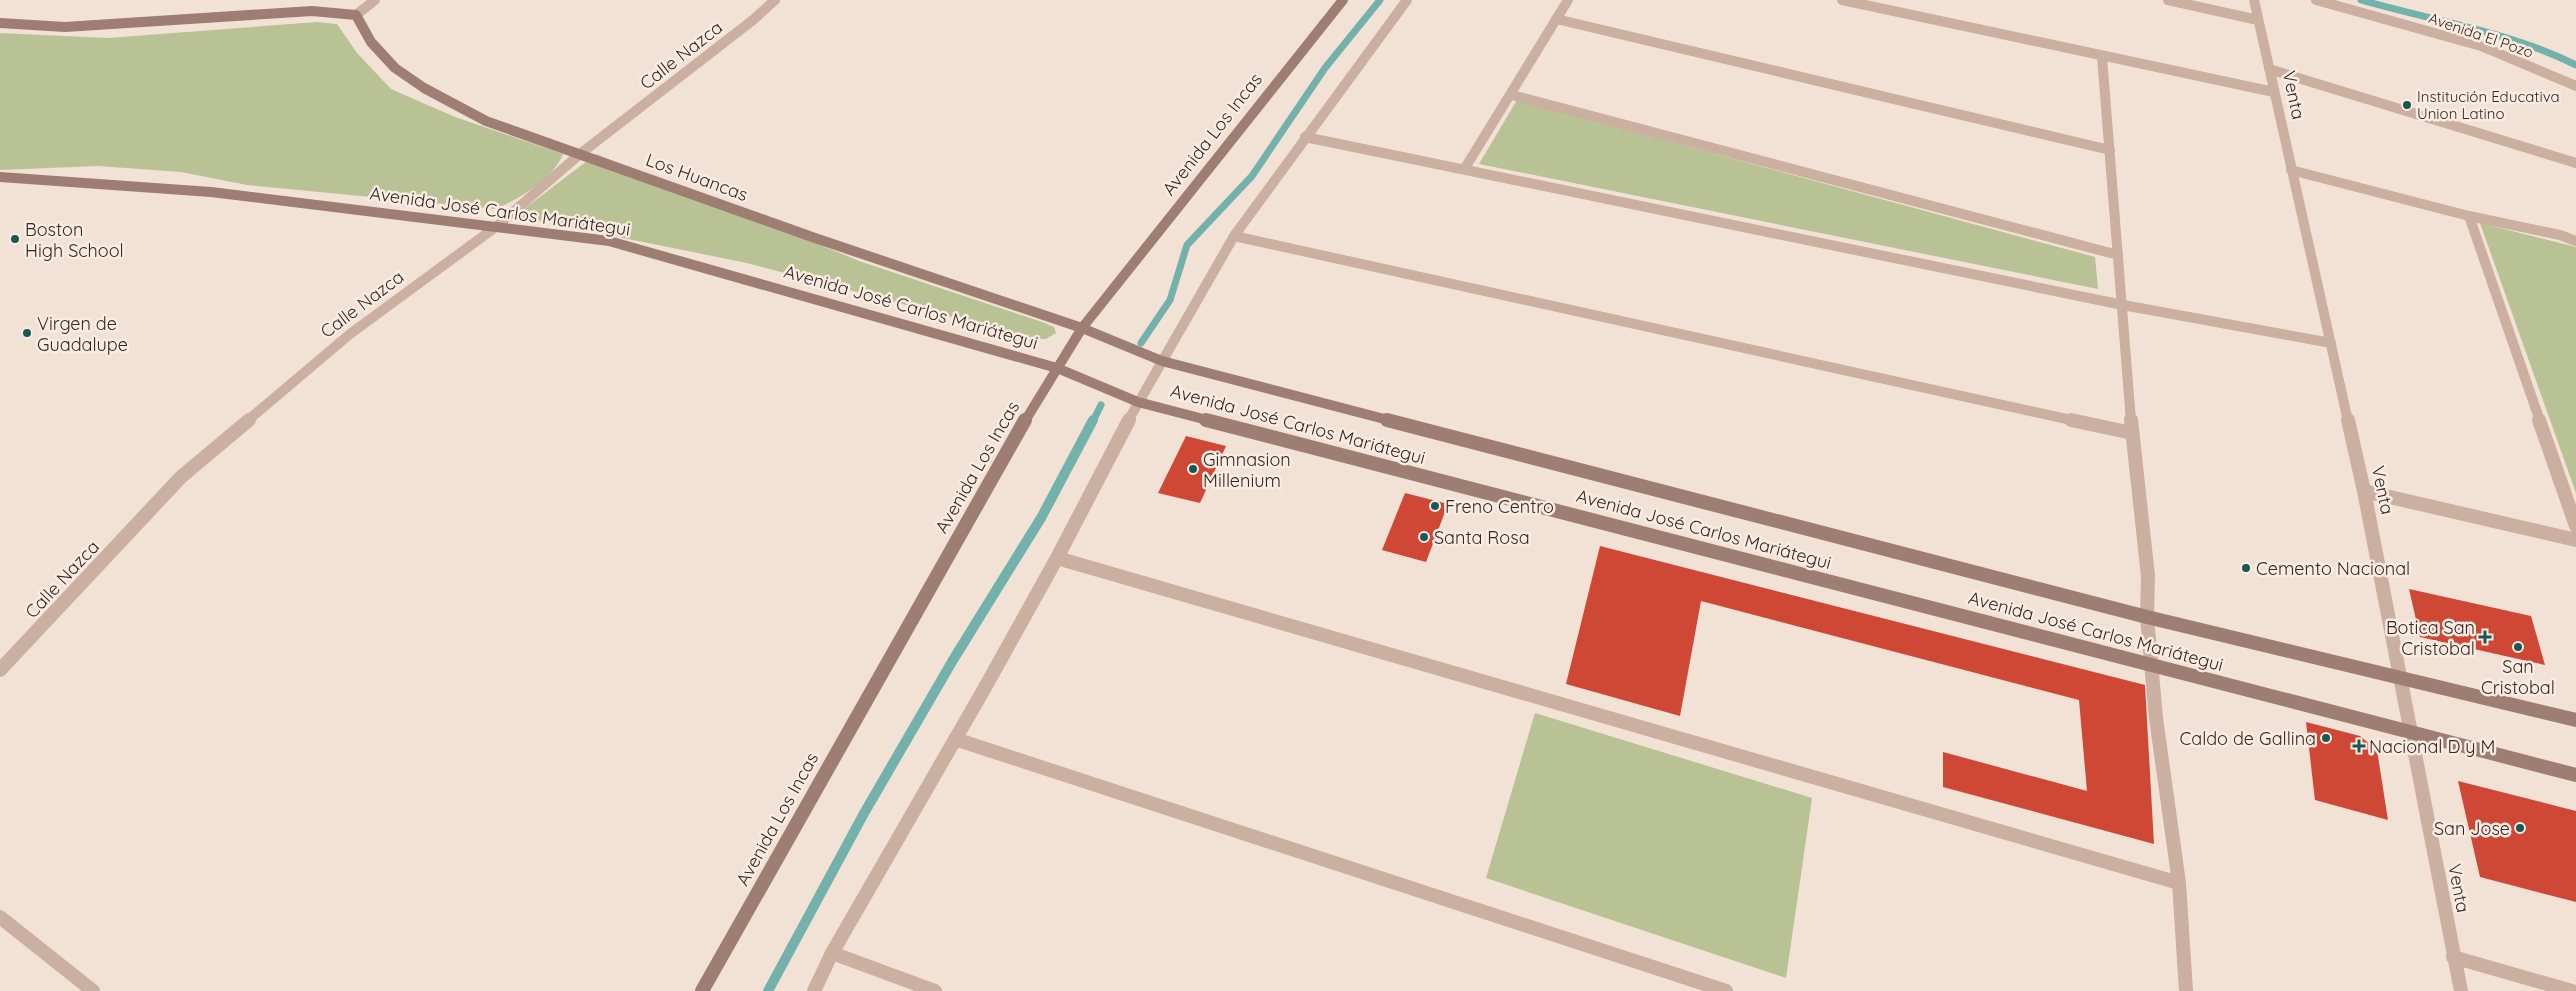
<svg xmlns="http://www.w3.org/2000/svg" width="2576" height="991" font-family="Quicksand,sans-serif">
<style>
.green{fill:#b9c295}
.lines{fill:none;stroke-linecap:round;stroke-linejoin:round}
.stream-far1{stroke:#72b1ac;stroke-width:7}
.stream{stroke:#72b1ac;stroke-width:10}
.building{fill:#cf4836}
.street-far1{stroke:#cbafa1;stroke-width:10}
.street{stroke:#cbafa1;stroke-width:14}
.secondary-far1{stroke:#9e7d72;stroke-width:10}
.secondary{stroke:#9e7d72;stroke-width:14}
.poi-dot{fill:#175854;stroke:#faece2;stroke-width:2}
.labels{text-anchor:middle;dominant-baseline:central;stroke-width:5;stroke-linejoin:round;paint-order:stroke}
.far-street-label{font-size:15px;fill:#342724;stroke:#faece2}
.far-poi-label{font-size:15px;fill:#342724;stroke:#faece2;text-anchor:start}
.street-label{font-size:18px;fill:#342724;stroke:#faece2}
.poi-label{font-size:18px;fill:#342724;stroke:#faece2;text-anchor:start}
</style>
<rect width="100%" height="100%" fill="#f2e1d5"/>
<path class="green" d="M317,22L337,24L357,53L391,89L455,117L563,154C553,179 520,198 496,209L247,185L181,172L98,166L0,170V33L108,38Z
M1517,100L2095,257L2098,289L1479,164Z
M596,154L862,262L1045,323L1054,327L1056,333L1046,339H1036L747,263L515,216Z
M2480,223L2576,247V493Z
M1535,713L1812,798L1786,978L1486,878Z"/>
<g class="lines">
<path class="stream-far1" d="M2361,0C2433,21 2508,31 2576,65
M1141,343L1170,300L1187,245L1252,176L1325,68L1380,0
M1093,421L1101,405"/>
<path class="stream" d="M768,991L863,815L953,660L1041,518L1093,420"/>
</g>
<path class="building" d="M1186,436L1226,446L1200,503L1158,493Z
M1405,493L1448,504L1426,562L1382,550Z
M1600,546L2145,685L2154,844L1943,787V752L2087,791L2079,700L1701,601L1680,716L1566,684Z
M2409,589L2531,616L2545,665L2420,637Z
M2306,722L2360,736L2377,750L2388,820L2315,800Z
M2458,781L2576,811V902L2480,877Z"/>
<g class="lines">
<path class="street-far1" d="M1842,0L2274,92
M2168,0L2258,20
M2254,0L2348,421
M2316,0L2481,46L2576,86
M356,15L375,0
M1556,19L2110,150
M2102,57L2131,421
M2269,69L2576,163
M1512,95L2118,255
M1305,137L2123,305L2331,343
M1465,168L1568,0
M2291,170L2469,216L2560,235L2576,241
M2469,216L2540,421
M1234,236L2076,421
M247,421L350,334L497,226L580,154L753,20L775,0
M1128,421L1234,236L1407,0"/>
<path class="street" d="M2071,420L2132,433
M2131,420L2148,576L2147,617L2156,718L2179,883L2186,991
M2348,420L2364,491L2461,991
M2539,420L2576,526
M2364,491L2576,540
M1057,558L2179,883
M0,670L181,477L249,420
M955,739L1726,991
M0,917L93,991
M832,953L935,991
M2453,957L2572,991
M814,991L832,953L983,691L1057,558L1129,420"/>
<path class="secondary-far1" d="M0,23L65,27L312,11L356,15L371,42L395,68L424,88L486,121L815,238L1082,328L1162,361L1392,421
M0,177L211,192L609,241L1057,368L1138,402L1211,421
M1025,421L1082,328L1343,0"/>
<path class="secondary" d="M1206,420L2576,775
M1387,420L2147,617L2576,720
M702,991L1025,420"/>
</g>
<g class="poi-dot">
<circle cx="2407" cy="105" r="5"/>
<circle cx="15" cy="239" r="5"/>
<circle cx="27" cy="333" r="5"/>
<circle cx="1193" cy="469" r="5"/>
<circle cx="1435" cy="506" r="5"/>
<circle cx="1424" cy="537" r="5"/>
<circle cx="2246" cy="568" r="5"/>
<path d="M2482.5 629.5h5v5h5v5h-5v5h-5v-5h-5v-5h5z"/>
<circle cx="2518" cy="647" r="5"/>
<circle cx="2326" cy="738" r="5"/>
<path d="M2356.5 738.5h5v5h5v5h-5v5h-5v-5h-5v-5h5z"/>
<circle cx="2520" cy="828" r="5"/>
</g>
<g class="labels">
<g class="far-street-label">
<text transform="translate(2481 35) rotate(19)">Avenida El Pozo</text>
</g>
<g class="far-poi-label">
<text x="2417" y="96">Institución Educativa<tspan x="2417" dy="17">Union Latino</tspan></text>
</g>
<g class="street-label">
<text transform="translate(681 55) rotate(-38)">Calle Nazca</text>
<text transform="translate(2294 95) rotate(78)">Venta</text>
<text transform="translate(1212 134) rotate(-52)">Avenida Los Incas</text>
<text transform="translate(697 177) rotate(20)">Los Huancas</text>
<text transform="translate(500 211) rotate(8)">Avenida José Carlos Mariátegui</text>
<text transform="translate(362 304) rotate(-37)">Calle Nazca</text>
<text transform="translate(911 307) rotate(16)">Avenida José Carlos Mariátegui</text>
<text transform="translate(1298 424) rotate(15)">Avenida José Carlos Mariátegui</text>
<text transform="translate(977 467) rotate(-60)">Avenida Los Incas</text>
<text transform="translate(2383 490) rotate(78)">Venta</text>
<text transform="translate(1704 529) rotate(15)">Avenida José Carlos Mariátegui</text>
<text transform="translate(62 579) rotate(-47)">Calle Nazca</text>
<text transform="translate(2096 631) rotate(15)">Avenida José Carlos Mariátegui</text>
<text transform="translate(777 819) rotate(-61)">Avenida Los Incas</text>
<text transform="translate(2459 888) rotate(79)">Venta</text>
</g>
<g class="poi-label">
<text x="25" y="229">Boston<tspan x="25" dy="21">High School</tspan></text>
<text x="37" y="323">Virgen de<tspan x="37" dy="21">Guadalupe</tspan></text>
<text x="1203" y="459">Gimnasion<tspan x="1203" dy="21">Millenium</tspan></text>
<text x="1445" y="506">Freno Centro</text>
<text x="1434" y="537">Santa Rosa</text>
<text x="2256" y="568">Cemento Nacional</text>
<text x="2475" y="627" text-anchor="end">Botica San<tspan x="2475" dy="21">Cristobal</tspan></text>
<text x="2518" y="666" text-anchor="middle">San<tspan x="2518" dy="21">Cristobal</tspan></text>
<text x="2316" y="738" text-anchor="end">Caldo de Gallina</text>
<text x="2369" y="746">Nacional D y M</text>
<text x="2510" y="828" text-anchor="end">San Jose</text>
</g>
</g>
</svg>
